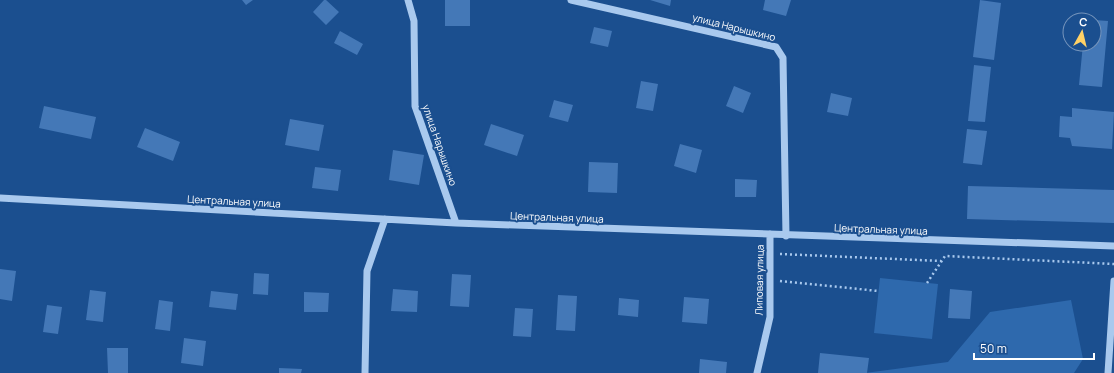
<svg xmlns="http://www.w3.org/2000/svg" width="1114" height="373" font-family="Manrope,sans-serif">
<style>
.green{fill:#2e69ad}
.building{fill:#4478b7}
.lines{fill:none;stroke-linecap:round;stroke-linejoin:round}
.path{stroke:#a9c9ee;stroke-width:2.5;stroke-dasharray:2 3;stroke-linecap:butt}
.minor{stroke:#a9c9ee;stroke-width:7}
.labels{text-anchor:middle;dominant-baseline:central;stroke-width:4;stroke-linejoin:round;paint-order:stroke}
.street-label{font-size:10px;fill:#fff;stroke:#1b4f8f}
</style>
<rect width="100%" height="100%" fill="#1b4f8f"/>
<path class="green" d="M880,278L938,284L932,339L874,333Z
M1071,300L1083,359L1074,373H865L948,362L990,312Z"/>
<path class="building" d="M242,0H253L246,5Z
M324,0H326L339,12L326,25L313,12Z
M445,0H470V26H445Z
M650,0H671L670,6Z
M765,0H791L786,16L763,10Z
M980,0L1001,3L994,60L973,57Z
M1094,20L1108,21L1102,87L1079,85L1083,44H1094Z
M594,27L612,31L608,47L590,43Z
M340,31L363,44L357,55L334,43Z
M974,65L991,67L985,122L968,121Z
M641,81L658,84L653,111L636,108Z
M734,86L751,93L743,113L726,106Z
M831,93L852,98L848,116L827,112Z
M554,100L573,105L568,122L549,117Z
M44,106L96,117L91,139L39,128Z
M1072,108L1114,112L1112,149L1072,146L1070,138L1059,137L1060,116L1072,117Z
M290,119L324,125L319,151L285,145Z
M491,124L524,135L517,156L484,145Z
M145,128L180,142L173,161L137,147Z
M967,129L987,131L982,165L963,163Z
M680,144L702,150L696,173L674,166Z
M393,150L424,155L419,185L389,180Z
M589,162L618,163L617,193L588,192Z
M315,167L341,170L338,191L312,188Z
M735,179L757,180L756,197H735Z
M968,186L1114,190V223L967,219Z
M0,269L16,271L12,301L0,299Z
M254,273L269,274L268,295L253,294Z
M452,274L471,275L469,307L450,306Z
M393,289L418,291L417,312L391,311Z
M950,289L972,291L970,319L948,318Z
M90,290L106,292L103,322L86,320Z
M211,291L238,294L236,310L209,307Z
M304,292L329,293L328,312H304Z
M558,295L577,296L575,331L556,330Z
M684,297L709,299L707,324L682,322Z
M619,298L639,300L638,317L618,315Z
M159,300L173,302L170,331L155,329Z
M47,305L62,307L58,334L43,332Z
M515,308L533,309L531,337L513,336Z
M184,338L206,341L203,366L181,363Z
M107,348H128V373H108Z
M820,353L869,358L867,373H818Z
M700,359L727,362L726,373H699Z
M279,368L302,369L301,373H279Z"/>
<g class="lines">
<path class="path" d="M780,254L941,261
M780,281L878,291
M927,283L945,256L1114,264"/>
<path class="minor" d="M408,0L414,21L415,106L456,223
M571,0L776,47L783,58L786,236
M0,198L456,223L1114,246
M365,373L367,271L385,219
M757,373L770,317V234
M1108,373L1114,281"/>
</g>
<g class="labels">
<g class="street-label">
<text transform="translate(734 27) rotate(14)">улица Нарышкино</text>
<text transform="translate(440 145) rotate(71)">улица Нарышкино</text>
<text transform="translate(234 201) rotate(3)">Центральная улица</text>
<text transform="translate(557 217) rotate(2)">Центральная улица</text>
<text transform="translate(881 229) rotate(2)">Центральная улица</text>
<text transform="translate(759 280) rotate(-89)">Липовая улица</text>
</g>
</g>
<g transform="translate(1082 32) rotate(8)"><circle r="19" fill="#1b4f8f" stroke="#7695bc"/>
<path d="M0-3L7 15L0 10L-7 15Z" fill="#ffd166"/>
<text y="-6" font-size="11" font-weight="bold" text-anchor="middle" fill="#ffffff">С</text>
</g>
<path d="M974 353v6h120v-6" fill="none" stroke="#ffffff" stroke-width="2"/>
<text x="980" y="353" font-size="12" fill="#ffffff" stroke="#1b4f8f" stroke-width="3" paint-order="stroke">50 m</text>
</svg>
